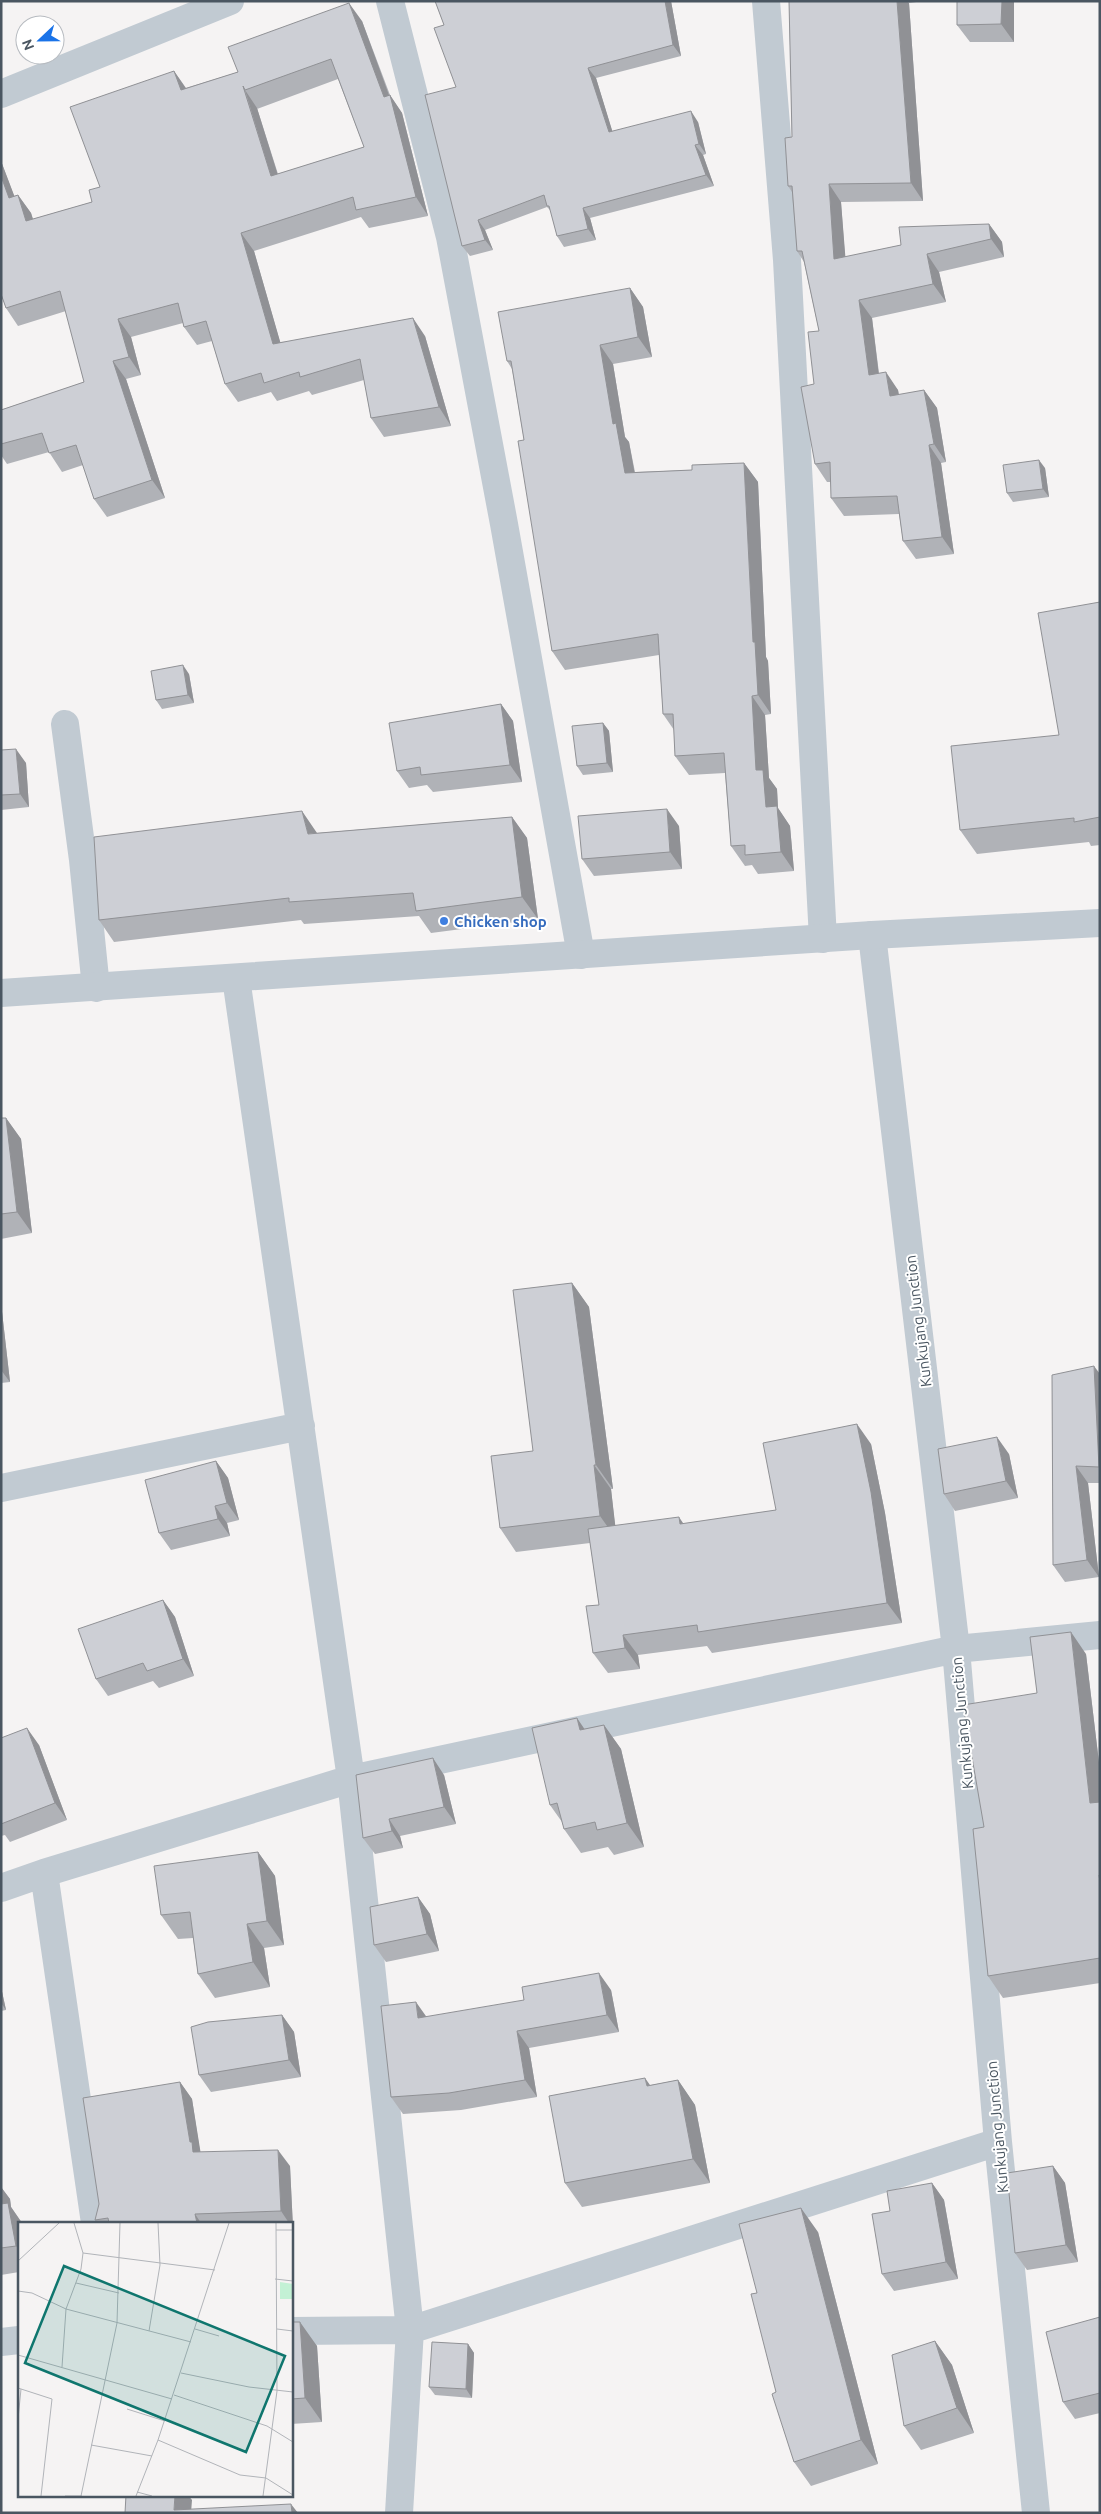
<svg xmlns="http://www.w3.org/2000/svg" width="1101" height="2514" font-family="Ubuntu,sans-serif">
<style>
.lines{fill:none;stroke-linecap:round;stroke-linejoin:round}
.minor{stroke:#c1cad2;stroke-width:28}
.tertiary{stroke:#c1cad2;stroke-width:28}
.wall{fill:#b0b2b7;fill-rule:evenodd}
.shaded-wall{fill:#909195}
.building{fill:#cdcfd5;stroke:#909195;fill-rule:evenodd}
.shop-dot{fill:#3f7fe0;stroke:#fff;stroke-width:2}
.labels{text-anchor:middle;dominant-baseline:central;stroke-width:4;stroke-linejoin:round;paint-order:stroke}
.shop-label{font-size:15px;font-weight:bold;fill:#366cbe;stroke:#fff;text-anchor:start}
.street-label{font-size:15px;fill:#4a5661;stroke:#fff}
.inset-road{fill:none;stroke:#b1b4b9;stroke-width:1}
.view{fill:#0f766e;fill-opacity:0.15;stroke:#0f766e;stroke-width:2.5}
.inset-edge{fill:none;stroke:#4a5661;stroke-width:2.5}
</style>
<rect width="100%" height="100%" fill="#f5f3f3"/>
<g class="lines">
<path class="minor" d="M390,1L450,237L504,524L581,955
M766,1L787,260L823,939
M1,94L230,1
M65,724L83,860L96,988
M872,935L956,1649L998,2142L1036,2513
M236,978L351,1779L410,2330L399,2513
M1,1488L301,1426
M44,1873L95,2223
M1,1888L44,1873L351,1779L956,1649L1100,1635
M291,2331L410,2330L998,2142
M1,2342L19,2340"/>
<path class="tertiary" d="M1,993L872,935L1100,923"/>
</g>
<path class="wall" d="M435,1H671L681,56L596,78L612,131L698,122L706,154L703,155L714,186L590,218L596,240L564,247L557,236L551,211L547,207L485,230L493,250L470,256L462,246L456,87L444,25Z
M789,1H924L909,3L923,201L841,202L845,257L901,245L989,224L1002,242L1004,257L939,272L946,302L872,318L879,373L898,390L899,395L924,390L937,408L946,462L941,463L954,554L916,559L903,541L899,514L844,516L831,498V482H827L815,464L814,384L819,331L804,262L797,251L792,192L788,186L792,137Z
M957,1H1014V42H970L957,25Z
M362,21L390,95L402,113L428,216L369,228L361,217L254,251L280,342L425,336L451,426L384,437L371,418L364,380L312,395L309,391L277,401L271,392L238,402L225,384L212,341L197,345L184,327L183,323L131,337L141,375L126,379L165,498L107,517L94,499L83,465L62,472L49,452L7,464L1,455V410L84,382L66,311L18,326L6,308L1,294V161L14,196L18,195L31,213L33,219L92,202L100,187L174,71L186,88L238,72ZM338,79L364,147L278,174L257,108V109Z
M630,288L643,307L652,357L613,364L625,437L629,442L635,472L692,470L744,463L758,482L766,657L768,661L771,714L765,715L769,778L777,789L778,808L790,826L794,871L758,874L752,865L745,866L731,846L725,773L689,775L675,756L674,730L663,714L659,655L565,670L552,651L524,440L512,369L507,361Z
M1045,468L1049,497L1013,502L1007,493Z
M1100,602V845L1091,846L1089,842L977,854L960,830L1059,735Z
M189,674L194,703L162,709L156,700Z
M501,704L513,721L522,782L433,792L427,785L409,788L397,771Z
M603,723L609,731L613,772L583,775L577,766Z
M1,750L26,763L29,807L1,810Z
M512,817L527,838L538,919L431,933L419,916L304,924L301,920L114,942L99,920L317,833Z
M679,826L682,869L594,876L582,859Z
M1,1118H6L21,1139L32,1233L1,1239Z
M572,1283L589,1307L613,1489H611L615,1526L684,1524L776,1510L871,1444L885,1513L902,1623L712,1653L707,1646L638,1655L640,1669L608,1673L593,1653L599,1605L590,1543L516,1552L500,1528L533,1451Z
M1,1303L10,1382L1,1383Z
M1100,1374V1483H1088L1099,1577L1065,1582L1053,1565L1052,1375Z
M1009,1454L1018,1498L955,1511L944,1494Z
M216,1461L228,1478L239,1520L227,1523L230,1536L171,1550L159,1533Z
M163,1600L175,1617L194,1676L159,1688L153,1681L108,1696L96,1679Z
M1086,1654L1100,1771V1983L1003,1998L988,1976L984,1827L1037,1693Z
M604,1725L621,1749L644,1847L614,1855L608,1847L581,1853L564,1829L562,1822L550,1805L584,1729Z
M1,1738L39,1745L67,1820L10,1842L5,1835L1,1836Z
M444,1775L456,1824L400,1836L403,1848L375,1854L363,1838Z
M258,1852L275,1876L284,1945L264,1948L270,1987L215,1998L198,1974L193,1938L178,1939L161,1915Z
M418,1897L430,1914L439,1951L386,1962L374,1945Z
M1,1987L6,2010L1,2011Z
M611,1990L619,2032L529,2048L537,2097L461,2110L403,2114L391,2097L426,2017Z
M282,2015L294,2032L301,2077L211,2092L199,2075Z
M678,2080L695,2105L710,2183L582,2207L565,2183L651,2085Z
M180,2082L192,2099L200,2152L290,2166L293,2228H291V2223H97L95,2220Z
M1053,2166L1065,2183L1078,2262L1027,2270L1015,2253Z
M932,2183L944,2200L958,2279L894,2291L882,2274L890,2211Z
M1,2187L10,2199L11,2207L22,2223H19V2272L1,2275Z
M818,2232L878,2464L811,2486L794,2462L776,2392L757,2293Z
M1100,2317V2413L1075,2419L1063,2402Z
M291,2322L317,2346L322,2422L291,2424Z
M935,2341L952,2365L974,2433L921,2450L904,2426Z
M468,2344L474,2353L472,2398L435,2395L429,2387Z"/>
<path class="shaded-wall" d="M665,1H671L681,56L673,45Z
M897,1H907L909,3L923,201L911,183Z
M1002,1H1014V42L1001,24Z
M349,3L362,21L390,98V95L402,113L428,216L416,197L384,97Z
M588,68L596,78L616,143L609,132Z
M174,71L187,90H181Z
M245,90L257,108L284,195L271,176Z
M691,111L698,122L706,154L699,144Z
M695,145L703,155L714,186L706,175Z
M1,161L22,216L9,198L1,176Z
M829,184L841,202L847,277L834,259Z
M18,195L31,213L39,239L26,221Z
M583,208L590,218L596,240L588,229Z
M478,220L485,230L493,250L485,240Z
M989,224L1002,242L1004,257L991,239Z
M241,233L254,251L286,362L273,344Z
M927,254L939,272L946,302L933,284Z
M630,288L643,307L652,357L638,337Z
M859,300L872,318L881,393L869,375Z
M413,318L425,336L451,426L439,407Z
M118,319L131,337L141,375L129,357Z
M600,345L613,364L625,437L629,442L638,492L625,473L613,424Z
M113,361L126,379L165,498L152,480Z
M886,372L898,390L902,414L890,396Z
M924,390L937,408L946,462L934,444Z
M929,445L941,463L954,554L942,537Z
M1039,460L1045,468L1049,497L1043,489Z
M744,463L758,482L766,657L768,661L771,714L758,695L753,642Z
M183,665L189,674L194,703L188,695Z
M752,696L765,715L769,778L777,789L778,808L790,826L794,871L781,852L766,807L756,770Z
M501,704L513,721L522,782L510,765Z
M603,723L609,731L613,772L607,763Z
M16,749L26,763L29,807L20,794Z
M667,809L679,826L682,869L670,852Z
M302,811L317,833L308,834Z
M512,817L527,838L538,919L522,897Z
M6,1118L21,1139L32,1233L17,1212Z
M572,1283L589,1307L613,1489L596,1465Z
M1,1303L10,1382L1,1370Z
M1094,1366L1100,1374V1467H1099Z
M857,1424L871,1444L885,1513L902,1623L887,1603Z
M997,1437L1009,1454L1018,1498L1006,1481Z
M216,1461L228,1478L239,1520L227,1503Z
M594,1465L611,1489L617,1540L600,1516Z
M1076,1466L1088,1483L1099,1577L1087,1560Z
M215,1506L227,1523L230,1536L218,1519Z
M679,1517L693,1538L680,1524Z
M163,1600L175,1617L194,1676L183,1659Z
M1071,1632L1086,1654L1100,1771V1816L1090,1803Z
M623,1635L638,1655L640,1669L625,1648Z
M577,1718L594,1743L580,1730Z
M604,1725L621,1749L644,1847L627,1823Z
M27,1728L39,1745L67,1820L55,1803Z
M433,1758L444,1775L456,1824L444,1807Z
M389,1819L400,1836L403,1848L392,1831Z
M258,1852L275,1876L284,1945L267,1921Z
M418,1897L430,1914L439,1951L427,1934Z
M247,1924L264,1948L270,1987L253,1962Z
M599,1973L611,1990L619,2032L607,2015Z
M1,1987L6,2010L1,2003Z
M416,2002L428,2019L418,2018Z
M282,2015L294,2032L301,2077L289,2060Z
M517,2031L529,2048L537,2097L525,2080Z
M645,2078L662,2102L647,2086Z
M678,2080L695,2105L710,2183L693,2159Z
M180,2082L192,2099L201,2155L193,2152L190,2142Z
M278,2150L290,2166L293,2228L291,2226V2223H289L281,2211Z
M1053,2166L1065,2183L1078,2262L1066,2245Z
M932,2183L944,2200L958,2279L946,2262Z
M1,2187L10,2199L11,2207L22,2223H19V2250L16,2246L1,2209Z
M801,2208L818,2232L878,2464L861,2440Z
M195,2214L201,2223H197Z
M300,2322L317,2346L322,2422L305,2398Z
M935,2341L952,2365L974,2433L957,2408Z
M468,2344L474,2353L472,2398L466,2389Z
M175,2495H188L192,2500L191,2513L174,2510Z
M291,2504L298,2513H292Z"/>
<path class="building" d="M435,1H665L673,45L588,68L609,132L691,111L699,144L695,145L706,175L583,208L588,229L557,236L549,206H547L544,195L478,220L485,240L462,246L425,95L456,87L434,28L444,25Z
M789,1H897L911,183L829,184L834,259L901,245L899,227L989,224L991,239L927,254L933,284L859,300L869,375L886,372L890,396L924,390L934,444L929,445L942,537L903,541L897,496L831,498L830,462L815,464L801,387L814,384L808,332L819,331L802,251H797L792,186H788L785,138L792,137Z
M957,1H1002L1001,24L957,25Z
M349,3L384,97L390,95L416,197L356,210L353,197L241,233L273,344L413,318L439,407L371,418L360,359L300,377L299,372L264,383L261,373L225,384L206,321L184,327L178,303L118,319L129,357L113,361L152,480L94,499L76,445L49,453L42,433L1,444V410L84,382L60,291L6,308L1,294V176L9,198L18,195L26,221L92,202L89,190L100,187L70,107L174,71L181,90L238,72L228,47ZM331,59L364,147L271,176L243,86L245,90Z
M630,288L638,337L600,345L613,424L616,423L625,473L692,470V465L744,463L753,642H755L758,695L752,696L756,770H763L766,807L777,806L781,852L745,855V845L731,846L724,753L675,756L673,714H663L658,634L552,651L518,441L524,440L511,361H507L498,312Z
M1039,460L1043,489L1007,493L1003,465Z
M1100,602V817L1074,822V818L960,830L951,746L1059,735L1038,613Z
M183,665L188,695L156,700L151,671Z
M501,704L510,765L421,775L420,767L397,771L389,723Z
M603,723L607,763L577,766L572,726Z
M16,749L20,794L1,795V750Z
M667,809L670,852L582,859L578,816Z
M302,811L308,834L512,817L522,897L416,911L413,893L289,902V898L99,920L94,837Z
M1,1118H6L17,1212L1,1214Z
M572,1283L596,1465H594L600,1516L500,1528L491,1456L533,1451L513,1290Z
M1094,1366L1099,1467L1076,1466L1087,1560L1053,1565L1052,1375Z
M857,1424L871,1492L887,1603L698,1632L697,1625L623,1635L625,1648L593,1653L586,1606L599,1605L588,1529L679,1517L680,1524L776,1510L763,1443Z
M997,1437L1006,1481L944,1494L938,1449Z
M216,1461L227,1503L215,1506L218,1519L159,1533L145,1480Z
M163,1600L183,1659L147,1671L143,1663L96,1679L78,1629Z
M1071,1632L1090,1803L1100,1802V1875H1099L1100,1882V1958L988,1976L973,1829L984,1827L963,1705L1037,1693L1030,1637Z
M577,1718L580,1730L604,1725L627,1823L597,1830L595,1822L564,1829L557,1803L550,1805L532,1728Z
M27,1728L55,1803L1,1824V1738Z
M433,1758L444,1807L389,1819L392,1831L363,1838L356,1775Z
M258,1852L267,1921L247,1924L253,1962L198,1974L190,1912L161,1915L154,1866Z
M418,1897L427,1934L374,1945L370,1907Z
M599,1973L607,2015L517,2031L525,2080L449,2093L391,2097L381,2006L416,2002L418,2018L524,2000L522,1987Z
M282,2015L289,2060L199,2075L191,2027L208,2022Z
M645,2078L647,2086L678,2080L693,2159L565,2183L549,2096Z
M180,2082L190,2142H192L193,2152L278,2150L281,2211L195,2214L197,2223H109L108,2218L95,2220L99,2204L83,2098Z
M1053,2166L1066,2245L1015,2253L1007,2173Z
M932,2183L946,2262L882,2274L872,2214L890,2211L887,2191Z
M8,2203L16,2246L1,2248V2204Z
M801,2208L861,2440L794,2462L772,2394L776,2392L751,2294L757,2293L739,2224Z
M1100,2317V2393L1063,2402L1046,2332Z
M291,2322H300L305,2398L291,2399Z
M935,2341L957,2408L904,2426L892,2355Z
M432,2342L468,2344L466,2389L429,2387Z
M126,2495H175L174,2510L291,2504L292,2513H125Z"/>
<circle class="shop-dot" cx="444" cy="921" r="5"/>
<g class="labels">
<g class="shop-label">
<text x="454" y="921">Chicken shop</text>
</g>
<g class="street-label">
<text transform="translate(918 1321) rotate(-97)">Kunkujang Junction</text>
<text transform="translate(962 1723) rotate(-95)">Kunkujang Junction</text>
<text transform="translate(997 2127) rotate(-95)">Kunkujang Junction</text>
</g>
</g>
<g transform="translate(18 2222)">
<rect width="275" height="275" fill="#f5f3f3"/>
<path d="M262,60L275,62V77H262Z" fill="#c3f1d5"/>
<path class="inset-road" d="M258,8H275M65,31L197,48M0,39L41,1M257,57L275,59M58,61L101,71M0,69L14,71L48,87L173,120M177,107L201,114M259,107L275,109M131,109L142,43L140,1M0,133L154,177M44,145L48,87L63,47L65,31L56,1M163,151L231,165L275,170M0,166L34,177L23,274M156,173L249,204L275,220M109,187L147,199M0,197L3,167M140,218L222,253L248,256L275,273M73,223L134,234M119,270L134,274M47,274H64M63,274L99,101L102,1M118,274L140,218L211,1M245,274L259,169L258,1"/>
<path class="view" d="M46,44L267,134L228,230L7,141Z"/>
<rect width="275" height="275" class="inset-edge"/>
</g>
<rect width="1101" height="2514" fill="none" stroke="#4a5661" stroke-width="5"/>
<g transform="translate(40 40) rotate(248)"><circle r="24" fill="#ffffff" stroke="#b7bbc0"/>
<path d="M0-4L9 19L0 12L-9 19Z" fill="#1a73e8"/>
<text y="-8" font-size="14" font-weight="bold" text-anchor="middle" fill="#4a5661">N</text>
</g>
</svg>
